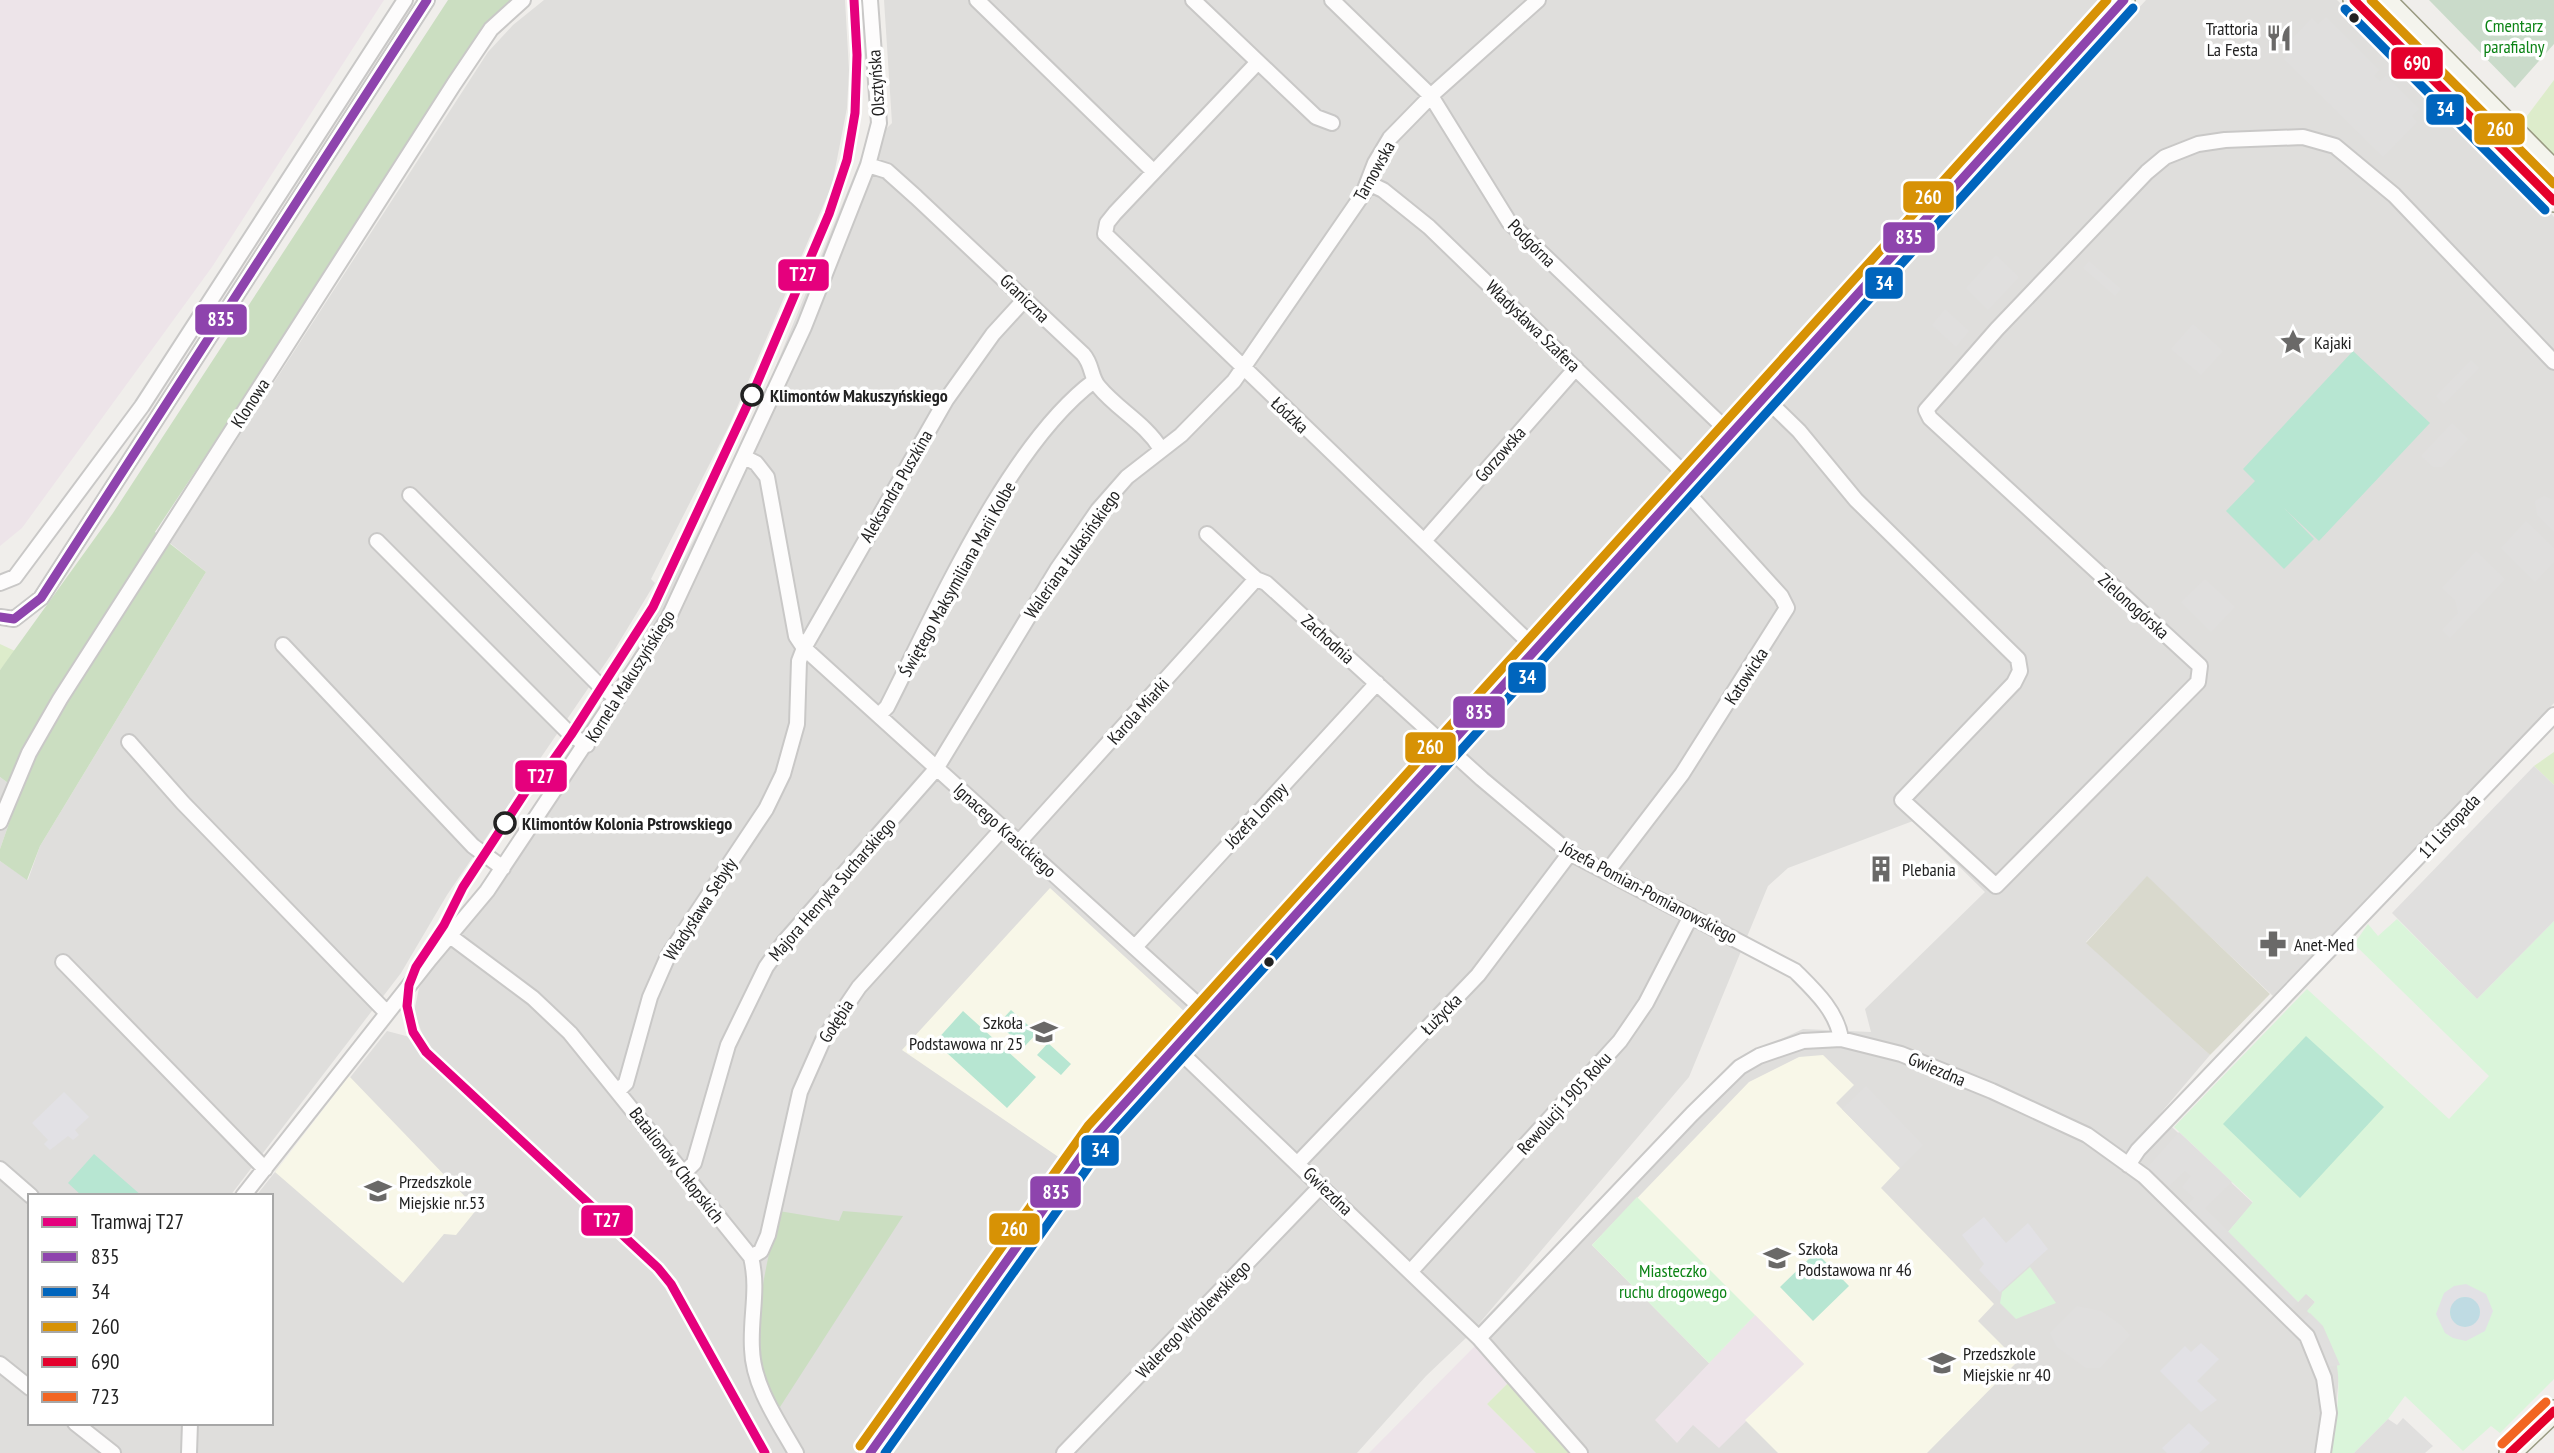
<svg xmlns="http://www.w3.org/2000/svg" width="2554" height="1453" font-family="'PT Sans Narrow',sans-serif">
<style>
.residential{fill:#dfdedc;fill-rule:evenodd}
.industrial{fill:#ede4e9}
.education{fill:#f8f7e8}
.construction{fill:#d9d9cd}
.grass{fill:#ddeccb}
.forest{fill:#cbdec1}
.cemetery{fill:#cadbca}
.park{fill:#daf5da}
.pitch{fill:#b7e6d2}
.parking{fill:#e0dfde}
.plaza{fill:#e2e1e5;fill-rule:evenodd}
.water{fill:#bfdbe3}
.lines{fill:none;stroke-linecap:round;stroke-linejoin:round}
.street-casing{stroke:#c9c8c7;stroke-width:18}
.secondary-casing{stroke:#999a82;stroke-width:24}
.street{stroke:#fdfcfc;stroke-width:14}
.secondary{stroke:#f4f4ed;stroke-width:21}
.bus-1-casing{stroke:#fff;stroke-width:14}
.bus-2-casing{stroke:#fff;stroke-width:14}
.bus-3-casing{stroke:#fff;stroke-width:14}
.bus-4-casing{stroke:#fff;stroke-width:14}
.bus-5-casing{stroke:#fff;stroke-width:14}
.bus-1{stroke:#8e44ad;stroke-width:9}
.bus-2{stroke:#0065bd;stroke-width:9}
.bus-3{stroke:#d79205;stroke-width:9}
.bus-4{stroke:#e4002b;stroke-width:9}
.bus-5{stroke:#f26522;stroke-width:9}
.tram-1-casing{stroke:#fff;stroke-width:14}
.tram-1{stroke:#e5007d;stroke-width:9}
.bus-dot{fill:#222;stroke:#fff;stroke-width:2.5}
.stop-dot{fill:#fff;stroke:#222;stroke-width:3.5}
.labels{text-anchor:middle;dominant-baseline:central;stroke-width:7;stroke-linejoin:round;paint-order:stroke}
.park-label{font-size:18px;fill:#0c8416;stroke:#fff}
.poi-label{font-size:18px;fill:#222;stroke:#fff;text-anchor:start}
.street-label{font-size:18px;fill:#222;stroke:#fff}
.stop-label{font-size:18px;font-weight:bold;fill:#222;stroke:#fff;text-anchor:start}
.line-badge{stroke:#fff;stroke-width:2.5}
.badge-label{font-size:19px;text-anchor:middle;font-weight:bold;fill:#fff}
</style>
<rect width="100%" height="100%" fill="#f0eeeb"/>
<path class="residential" d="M544,0H845L849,70L847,108L832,185L730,424L651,579L655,583L615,649L447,895L401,973L230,1196H30V1423H183L181,1453H0V861L28,880L40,846L206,572L170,543L488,52L513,25Z
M884,0H2109L1692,458L1672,483L1687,497L1770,417L1846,327L2146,0H2337L2543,204L2554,217V703L2273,996L2147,877L2086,942L2210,1055L2159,1115L2253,1203L2228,1232L2298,1302L2306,1293L2315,1302L2308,1311L2323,1326L2340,1365L2332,1453H1571L1467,1337L1426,1376L1357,1453H196V1423H271V1196H256L387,1031L425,1041L414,1012L419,988L474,900L608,703L744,444L864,151L892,123ZM1913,821L1985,892L1865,1009L1871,1032L1803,1029L1733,1061L1477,1326L1689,1077L1768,886L1788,868Z
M0,777L20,792L0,849Z"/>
<path class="industrial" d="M0,0H384L212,267L22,528L0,546Z
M1755,1315L1804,1364L1719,1448L1693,1425L1677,1443L1655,1420Z
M1475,1346L1508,1383L1487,1404L1536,1453H1369Z"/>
<path class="education" d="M1050,888L1186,1013L1113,1093L1060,1158L902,1050Z
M1823,1055L1854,1085L1836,1103L1900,1168L1881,1188L1994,1304L1978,1321L2018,1361L1927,1453H1778L1745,1420L1804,1364L1755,1315L1709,1363L1592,1245L1749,1082L1799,1057Z
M349,1076L477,1209L456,1235L444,1234L403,1283L275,1172Z"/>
<path class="construction" d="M2147,876L2270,994L2210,1055L2086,943Z"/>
<path class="grass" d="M2554,80V161L2526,133L2524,120Z
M0,644L15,651L0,670Z
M2554,752V785L2534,766Z
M1508,1383L1571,1453H1536L1487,1404Z"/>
<path class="forest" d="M448,0H511L485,24L298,317L155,532L206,572L40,846L27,880L0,861V849L20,792L0,777V670L113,513Z
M779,1211L839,1221L843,1211L903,1216L780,1407C738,1361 767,1265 779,1211Z"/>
<path class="cemetery" d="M2429,0H2554V44L2515,88Z"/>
<path class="park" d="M2397,919L2477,999L2554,921V1379L2500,1433L2491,1426L2463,1451L2405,1396L2388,1419L2354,1453H2332C2337,1397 2352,1355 2307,1311L2315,1302L2306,1294L2298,1302L2228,1232L2253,1202L2174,1127L2307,989L2449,1119L2489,1076L2354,944L2368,924L2378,936Z
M1637,1197L1755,1315L1709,1363L1592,1245Z
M2030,1267L2056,1303L2016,1319L2000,1303L2002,1292Z"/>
<path class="pitch" d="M2353,351L2430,423L2319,541L2284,508L2314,539L2284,569L2226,511L2255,481L2243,469Z
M1011,1010L1037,1033L1024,1047L998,1024Z
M963,1011L1036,1077L1007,1108L935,1042Z
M2306,1036L2384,1107L2300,1198L2223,1124Z
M1048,1043L1071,1064L1061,1075L1037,1055Z
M94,1154L142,1196H82L68,1183Z
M1816,1252L1849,1286L1813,1321L1780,1287Z"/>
<path class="parking" d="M2326,17L2379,70L2374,76L2380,81L2386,76L2419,109L2412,116L2417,122L2383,157L2284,59L2290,53L2284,47L2312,18L2318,24Z
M1996,255L2019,277L1988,310L1966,288Z
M2089,261L2121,289L2115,296L2083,268Z
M1945,309L1969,331L1956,347L1932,325Z
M2193,324L2223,351L2201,375L2171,349Z
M2471,360L2479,368L2444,404L2436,396Z
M2452,423L2468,439L2442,467H2433L2421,456Z
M2544,496L2554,500V532L2537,515L2535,501Z
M2526,521L2554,548V562L2535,582L2501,548Z
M2476,551L2505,579L2450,638L2442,630L2458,613L2455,600L2442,588Z
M2205,579L2235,607L2211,632L2181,602Z
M2534,766L2554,785V921L2477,999L2392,913Z
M1866,1086L1923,1145L1900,1168L1842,1109Z
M2179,1132L2232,1182L2205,1208L2298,1302L2291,1309L2187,1205L2194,1198L2182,1187L2191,1176L2185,1171L2169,1186L2147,1168Z
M2077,1306L2101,1311L2121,1325L2130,1335L2100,1368H2086L2057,1347L2050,1333Z
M2310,1313L2323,1326L2340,1365L2329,1367L2316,1337L2303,1320Z
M2403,1418L2433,1446L2425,1453H2354L2388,1419L2397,1425Z"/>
<path class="plaza" d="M64,1092L89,1117L75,1130L79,1135L73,1140L68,1136L50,1150L44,1144L48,1140L32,1123Z
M1984,1217L2006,1243L2028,1223L2048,1249L2000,1292L1979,1270L1984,1264L1962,1235Z
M2466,1284L2486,1294L2493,1311L2485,1331L2466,1341L2453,1338L2445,1333L2436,1314L2444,1293L2454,1286ZM2464,1297L2474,1300L2479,1308L2480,1314L2466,1327L2456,1324L2450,1315V1310L2459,1298Z
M2201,1343L2219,1359L2197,1381L2217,1400L2201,1412L2160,1371L2185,1346L2191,1352Z
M2189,1423L2210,1443L2199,1453H2167L2162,1448Z"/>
<path class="water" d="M2450 1312a15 15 0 1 1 30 0a15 15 0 1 1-30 0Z"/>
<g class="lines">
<g class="street-casing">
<path id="street" d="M977,0L1153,171
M1193,0L1316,117L1332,123
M1332,0L1431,96L1509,222L1731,434
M1257,63L1115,213L1107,223L1105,234L1536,649
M868,165L887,171L916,197L1083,354C1093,365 1090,377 1099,387C1118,410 1145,423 1161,449
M1368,183L1383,190L1429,227L1690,479
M1025,299L993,334L946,400L804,648L1206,1012
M1765,398L1799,431L1856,500L2018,659L2020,671L2014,683L1902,800L1996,886L2198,682L2200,666L1930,418L1926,410L1997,329L2147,172L2165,157L2198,144L2225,140L2303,137L2335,146L2394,195L2554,362
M410,495L602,688L618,698
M1207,534L1256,579L1266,583L1482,779L1570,853L1795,971C1814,990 1837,1011 1841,1039
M377,541L571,735L587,745
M1424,541L1576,368
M0,583L15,577L142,406L405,0
M0,617L14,619L41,598L427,0
M283,645L473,846L503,868
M879,715L887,707C936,611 1008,445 1094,381
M129,742L183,803L387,1013
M0,822L29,753L60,699L454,84L491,29L523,0
M1019,842L1256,579
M1607,872L1682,774L1787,608L1781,596L1683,488
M450,936L533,998L570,1033L751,1257C759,1290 750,1316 752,1349C753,1386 778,1421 796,1453
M1135,947L1377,683
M63,962L265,1169
M1175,1047L1479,1338L1580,1453
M619,1090L626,1083L650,997L668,956L766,809L783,774L797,724L799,661L804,648L796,636L767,477L756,463L744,457
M1298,1163L1478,975L1570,853
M2128,1165L2138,1150L2554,715
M0,1169L31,1196
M684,1173L694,1163L728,1045L766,967L784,942L936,769L1058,568L1098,510L1127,477L1181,435L1234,381L1363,194L1375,163L1390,138L1435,92L1538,0
M243,1196L430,959L487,891L668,619L804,327L868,165L879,123L870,0
M751,1257L761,1251L768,1235L800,1092L823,1040L859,987L1003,828
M1411,1271L1620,1041L1646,1003L1691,916
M1479,1338L1692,1114L1740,1067L1759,1056L1803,1041L1841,1039L1901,1054L1992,1091L2087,1135L2144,1176L2307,1336L2324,1378L2329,1413L2323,1453
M0,1364L30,1388
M75,1423L113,1453
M189,1453L190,1423
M1064,1453L1321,1186"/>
</g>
<g class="secondary-casing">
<path id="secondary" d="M2354,0L2554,201
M2385,0L2554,171
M870,1453L1068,1171L1097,1134L2124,0
M2510,1453L2554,1411"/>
</g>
<use href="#street" class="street"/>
<use href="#secondary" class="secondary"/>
<g class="bus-1-casing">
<path id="bus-1" d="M0,617L14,619L41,598L427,0
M870,1453L1097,1134L2124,0"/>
</g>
<g class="bus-2-casing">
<path id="bus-2" d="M2345,9L2545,210
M885,1453L1106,1142L2133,8"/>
</g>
<g class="bus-3-casing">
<path id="bus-3" d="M2371,0L2554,184
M860,1446L1088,1126L2107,0"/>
</g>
<g class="bus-4-casing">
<path id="bus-4" d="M2354,0L2554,201
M2510,1453L2554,1411"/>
</g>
<g class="bus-5-casing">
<path id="bus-5" d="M2502,1444L2546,1402"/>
</g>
<use href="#bus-1" class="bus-1"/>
<use href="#bus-2" class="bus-2"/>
<use href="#bus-3" class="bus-3"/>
<use href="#bus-4" class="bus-4"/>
<use href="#bus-5" class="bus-5"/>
<g class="tram-1-casing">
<path id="tram-1" d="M765,1453L671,1284L658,1268L426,1052L413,1032L407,1006L409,985L416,967L444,925L463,887L526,791L545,772L571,735L653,607L752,395L829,214L847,160L855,113L857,55L854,0"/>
</g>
<use href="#tram-1" class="tram-1"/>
</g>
<defs>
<g id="restaurant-bare" transform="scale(2.1)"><path d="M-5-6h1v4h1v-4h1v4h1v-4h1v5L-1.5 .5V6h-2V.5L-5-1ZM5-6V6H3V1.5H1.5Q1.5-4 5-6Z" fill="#6a6968" stroke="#fff" stroke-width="2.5" paint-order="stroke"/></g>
<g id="sight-bare" transform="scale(2.1)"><path d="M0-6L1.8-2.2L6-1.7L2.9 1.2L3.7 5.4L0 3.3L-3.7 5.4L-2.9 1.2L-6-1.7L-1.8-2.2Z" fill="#6a6968" stroke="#fff" stroke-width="2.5" paint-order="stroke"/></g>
<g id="building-bare" transform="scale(2.1)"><path d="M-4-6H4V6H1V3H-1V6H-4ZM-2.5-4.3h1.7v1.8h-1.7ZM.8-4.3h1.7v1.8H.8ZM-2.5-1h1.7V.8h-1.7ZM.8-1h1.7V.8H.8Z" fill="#6a6968" stroke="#fff" stroke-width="2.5" paint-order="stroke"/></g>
<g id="pharmacy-bare" transform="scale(2.1)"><path d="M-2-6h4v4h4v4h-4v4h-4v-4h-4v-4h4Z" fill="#6a6968" stroke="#fff" stroke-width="2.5" paint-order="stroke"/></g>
<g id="school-bare" transform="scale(2.1)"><path d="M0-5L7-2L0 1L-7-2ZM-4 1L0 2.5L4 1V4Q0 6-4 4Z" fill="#6a6968" stroke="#fff" stroke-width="2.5" paint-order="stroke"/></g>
</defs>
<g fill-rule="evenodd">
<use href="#restaurant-bare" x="2279" y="38"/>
<use href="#sight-bare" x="2293" y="342"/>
<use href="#building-bare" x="1881" y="869"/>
<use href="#pharmacy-bare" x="2273" y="944"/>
<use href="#school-bare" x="1044" y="1032"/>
<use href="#school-bare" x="378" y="1191"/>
<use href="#school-bare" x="1777" y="1258"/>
<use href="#school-bare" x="1942" y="1363"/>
</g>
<g class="bus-dot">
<circle cx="2354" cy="18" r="6"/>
<circle cx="1269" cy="962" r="6"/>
</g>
<g class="stop-dot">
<circle cx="752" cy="395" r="10"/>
<circle cx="505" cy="823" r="10"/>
</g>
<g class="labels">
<g class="park-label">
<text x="2514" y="25">Cmentarz<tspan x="2514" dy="21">parafialny</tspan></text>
<text x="1673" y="1270">Miasteczko<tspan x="1673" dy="21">ruchu drogowego</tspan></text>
</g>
<g class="poi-label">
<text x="2258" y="28" text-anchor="end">Trattoria<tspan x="2258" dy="21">La Festa</tspan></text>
<text x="2314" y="342">Kajaki</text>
<text x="1902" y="869">Plebania</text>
<text x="2294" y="944">Anet-Med</text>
<text x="1023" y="1022" text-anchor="end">Szkoła<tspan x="1023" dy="21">Podstawowa nr 25</tspan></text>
<text x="399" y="1181">Przedszkole<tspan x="399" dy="21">Miejskie nr.53</tspan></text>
<text x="1798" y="1248">Szkoła<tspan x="1798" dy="21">Podstawowa nr 46</tspan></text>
<text x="1963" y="1353">Przedszkole<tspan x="1963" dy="21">Miejskie nr 40</tspan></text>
</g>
<g class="street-label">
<text transform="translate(876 83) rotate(-94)">Olsztyńska</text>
<text transform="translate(1374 171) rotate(-61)">Tarnowska</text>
<text transform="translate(1532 243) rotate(45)">Podgórna</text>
<text transform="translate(1025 298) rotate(44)">Graniczna</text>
<text transform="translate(1533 326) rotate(44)">Władysława Szafera</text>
<text transform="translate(250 403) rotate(-57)">Klonowa</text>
<text transform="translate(1290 415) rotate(43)">Łódzka</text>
<text transform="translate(1500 454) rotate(-49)">Gorzowska</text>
<text transform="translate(896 486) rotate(-60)">Aleksandra Puszkina</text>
<text transform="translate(1072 554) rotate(-55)">Waleriana Łukasińskiego</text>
<text transform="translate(957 579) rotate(-61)">Świętego Maksymiliana Marii Kolbe</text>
<text transform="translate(2134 606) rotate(42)">Zielonogórska</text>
<text transform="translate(1328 639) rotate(42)">Zachodnia</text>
<text transform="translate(630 676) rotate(-58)">Kornela Makuszyńskiego</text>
<text transform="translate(1746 676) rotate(-57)">Katowicka</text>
<text transform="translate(1138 711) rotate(-48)">Karola Miarki</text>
<text transform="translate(1256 815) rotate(-47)">Józefa Lompy</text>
<text transform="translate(2449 826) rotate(-47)">11 Listopada</text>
<text transform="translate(1005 830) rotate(42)">Ignacego Krasickiego</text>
<text transform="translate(832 889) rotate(-49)">Majora Henryka Sucharskiego</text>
<text transform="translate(1649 892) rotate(28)">Józefa Pomian-Pomianowskiego</text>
<text transform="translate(700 909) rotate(-57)">Władysława Sebyły</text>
<text transform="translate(1441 1014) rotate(-46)">Łużycka</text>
<text transform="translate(836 1021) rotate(-57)">Gołębia</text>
<text transform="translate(1937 1069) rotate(23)">Gwiezdna</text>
<text transform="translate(1564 1103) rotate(-48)">Rewolucji 1905 Roku</text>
<text transform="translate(677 1165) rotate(52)">Batalionów Chłopskich</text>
<text transform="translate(1328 1191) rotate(44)">Gwiezdna</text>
<text transform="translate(1193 1319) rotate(-46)">Walerego Wróblewskiego</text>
</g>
<g class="stop-label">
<text x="770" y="395">Klimontów Makuszyńskiego</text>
<text x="522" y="823">Klimontów Kolonia Pstrowskiego</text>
</g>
</g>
<g class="line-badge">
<rect x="2390" y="46" width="54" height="34" rx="7" fill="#e4002b"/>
<rect x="2425" y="93" width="40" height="33" rx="7" fill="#0065bd"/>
<rect x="2473" y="112" width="53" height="34" rx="7" fill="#d79205"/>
<rect x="1902" y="180" width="53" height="34" rx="7" fill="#d79205"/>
<rect x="1882" y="221" width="54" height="33" rx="7" fill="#8e44ad"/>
<rect x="777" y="258" width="53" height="34" rx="7" fill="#e5007d"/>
<rect x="1864" y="266" width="40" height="34" rx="7" fill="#0065bd"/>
<rect x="194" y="303" width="54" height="33" rx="7" fill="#8e44ad"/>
<rect x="1507" y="661" width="40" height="33" rx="7" fill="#0065bd"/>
<rect x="1452" y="695" width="54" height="34" rx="7" fill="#8e44ad"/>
<rect x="1404" y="731" width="53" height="33" rx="7" fill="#d79205"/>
<rect x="514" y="759" width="54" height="34" rx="7" fill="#e5007d"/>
<rect x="1080" y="1134" width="40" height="33" rx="7" fill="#0065bd"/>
<rect x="1029" y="1175" width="53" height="34" rx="7" fill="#8e44ad"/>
<rect x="580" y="1204" width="54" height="33" rx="7" fill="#e5007d"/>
<rect x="988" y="1212" width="53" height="34" rx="7" fill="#d79205"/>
</g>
<g class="badge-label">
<text x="2417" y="70">690</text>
<text x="2445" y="116">34</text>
<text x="2500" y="136">260</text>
<text x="1928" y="204">260</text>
<text x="1909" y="244">835</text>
<text x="803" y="281">T27</text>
<text x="1884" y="290">34</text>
<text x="221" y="326">835</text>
<text x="1527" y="684">34</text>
<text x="1479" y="719">835</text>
<text x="1430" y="754">260</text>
<text x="541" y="783">T27</text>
<text x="1100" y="1157">34</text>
<text x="1056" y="1199">835</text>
<text x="607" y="1227">T27</text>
<text x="1014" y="1236">260</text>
</g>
<rect x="28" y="1194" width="245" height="231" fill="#ffffff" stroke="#a7a7a7" stroke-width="2"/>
<rect x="42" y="1217" width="35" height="10" fill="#e5007d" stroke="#a7a7a7" stroke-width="2"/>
<text x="91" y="1229" font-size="21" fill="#222222">Tramwaj T27</text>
<rect x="42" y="1252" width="35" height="10" fill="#8e44ad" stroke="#a7a7a7" stroke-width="2"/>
<text x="91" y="1264" font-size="21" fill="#222222">835</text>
<rect x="42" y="1287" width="35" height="10" fill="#0065bd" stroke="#a7a7a7" stroke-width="2"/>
<text x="91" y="1299" font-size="21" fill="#222222">34</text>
<rect x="42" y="1322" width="35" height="10" fill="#d79205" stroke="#a7a7a7" stroke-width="2"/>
<text x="91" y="1334" font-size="21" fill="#222222">260</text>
<rect x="42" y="1357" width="35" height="10" fill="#e4002b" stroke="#a7a7a7" stroke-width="2"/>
<text x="91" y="1369" font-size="21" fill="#222222">690</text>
<rect x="42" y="1392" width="35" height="10" fill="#f26522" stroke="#a7a7a7" stroke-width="2"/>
<text x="91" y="1404" font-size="21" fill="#222222">723</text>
</svg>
